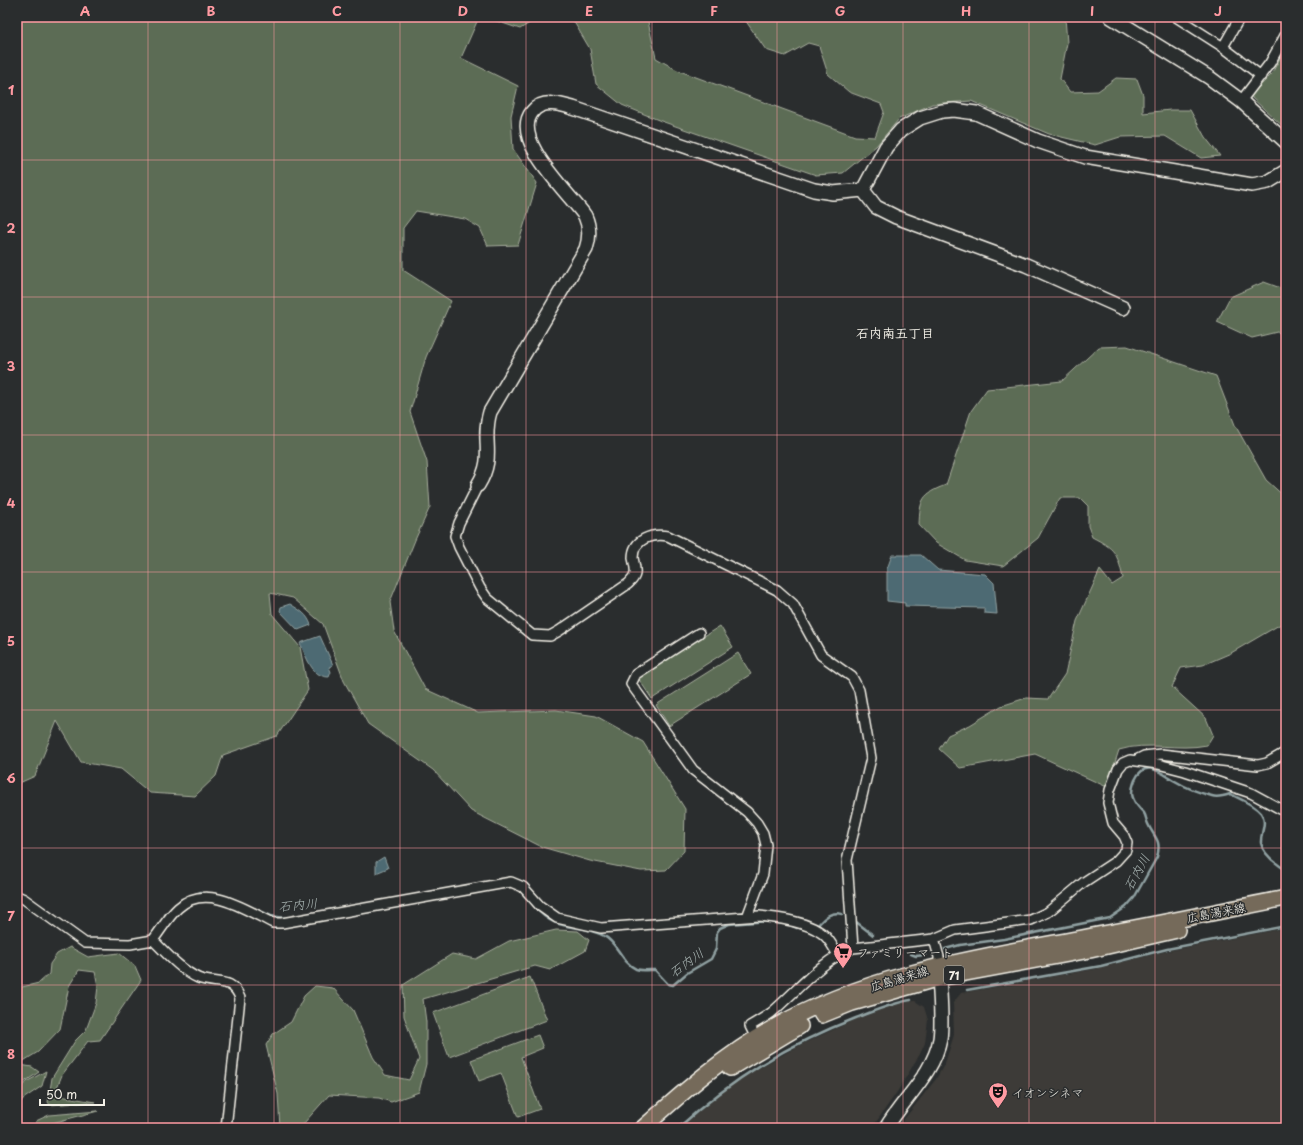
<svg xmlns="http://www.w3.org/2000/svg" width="1303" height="1145" font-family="'Playpen Sans','Klee One',sans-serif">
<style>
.built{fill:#3c3b37}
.green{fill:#5c6c54;stroke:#a8ae9e}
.water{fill:#4e6b73;stroke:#90a1a2}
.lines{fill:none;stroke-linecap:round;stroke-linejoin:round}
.stream{stroke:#90a1a2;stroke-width:2.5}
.street-casing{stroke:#f4f1e8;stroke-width:12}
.secondary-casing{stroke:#f4f1e8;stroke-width:16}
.primary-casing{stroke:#f4f1e8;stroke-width:18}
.street{stroke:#2a2d2e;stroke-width:9}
.secondary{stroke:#2a2d2e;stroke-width:13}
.primary{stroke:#746a5a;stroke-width:15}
.grid{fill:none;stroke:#ff9aa2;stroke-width:1;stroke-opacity:0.55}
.labels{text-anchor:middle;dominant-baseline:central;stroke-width:3;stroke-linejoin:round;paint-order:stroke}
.shield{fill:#2a2d2e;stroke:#b7b6b0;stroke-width:1}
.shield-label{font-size:11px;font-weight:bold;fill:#f4f1e8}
.street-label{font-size:12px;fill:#f4f1e8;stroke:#2a2d2e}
.poi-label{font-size:12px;fill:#f4f1e8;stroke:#2a2d2e;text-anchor:start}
.neighbourhood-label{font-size:13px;font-weight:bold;fill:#f4f1e8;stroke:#2a2d2e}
.water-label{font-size:13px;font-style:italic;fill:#a9b5b3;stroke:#2a2d2e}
.neatline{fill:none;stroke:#ff9aa2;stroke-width:1.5}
.grid-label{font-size:13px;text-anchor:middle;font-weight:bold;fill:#ff9aa2}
</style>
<rect width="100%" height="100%" fill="#2a2d2e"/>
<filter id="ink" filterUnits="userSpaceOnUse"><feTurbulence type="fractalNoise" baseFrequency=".025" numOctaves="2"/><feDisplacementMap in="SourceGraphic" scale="8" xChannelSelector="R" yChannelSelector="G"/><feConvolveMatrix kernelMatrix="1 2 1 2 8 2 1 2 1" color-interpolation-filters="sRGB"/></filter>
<g filter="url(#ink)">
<path class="built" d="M1286,928V1128H897L936,1079L945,1063L954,1035L953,1003L961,993L1095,969L1167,951Z
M915,1001L924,1007L928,1020L925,1043L920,1054L897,1092L872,1128H679L739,1079L804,1043L857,1019L899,1003Z"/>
<path class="green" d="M17,17H479L461,58L518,86L511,116L513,149L537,183L518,245L488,246L480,228L465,219L416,211L403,228V270L451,301L426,357L410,412L427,462L430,507L415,540L390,602L394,631L425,689L478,713L556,710L596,716L643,742L685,809L684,851L666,870L641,871L590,861L542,847L471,811L433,770L368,724L344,681L323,624L293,598L270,593L272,614L300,647L308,690L277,736L223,755L216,776L195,796L150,793L121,769L81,762L57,721L35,776L17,784Z
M485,17H539L520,29Z
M571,17H647L656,58L677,70L855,136L875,137L884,112L881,104L849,92L828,74L819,46L808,43L785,56L766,50L743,17H1065L1067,43L1060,79L1070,92L1098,91L1116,78L1137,79L1143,95V113L1170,110H1190L1205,137L1220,156L1201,158L1165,136L1120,137L1095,145L1049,134L971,101L932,104L899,119L876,146L843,173L816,175L661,121L622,105L596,84L590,49Z
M1286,47V129L1252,98L1251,95L1271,75Z
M1264,282L1286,290V335L1277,332L1252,338L1217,322L1230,297Z
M1127,346L1216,376L1235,425L1266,480L1286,498V621L1231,653L1203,665L1181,668L1172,687L1206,718L1213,735L1207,745C1178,751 1147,741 1119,750L1107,787L1035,754L960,768L939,749L948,735L970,725L1001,706L1026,698L1048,699L1065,674L1077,621L1100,570L1112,585L1123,578C1117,552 1115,549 1092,537L1088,526V506L1080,498H1060L1038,538L1003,566L965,560L936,543L919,525C920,499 922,494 946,485L971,411L987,389L1062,381L1099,347Z
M720,626L733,647L652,699L638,678Z
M738,653L751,674L669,726L656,705Z
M556,930L578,931L589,940L585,951L550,970L535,966L423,999L426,1022V1064L419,1092L391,1102L379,1098L329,1095L304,1123L305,1128H280L278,1094L266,1045L273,1034L291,1022L304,996L315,986L333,988L353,1010L373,1057L385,1075L409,1080L419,1059L404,1016L403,985L452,954L476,959L509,941Z
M70,947L88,957L119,953L135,966L141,980L100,1040L88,1041L62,1075L54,1095L95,1102L50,1105L48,1102L52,1078L75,1041L86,1030L96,1003L98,986L95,972L79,970L69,986L60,1029L38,1052L17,1065V995L22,987L39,983L49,974L50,964L57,954Z
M530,977L547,1020L449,1057L433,1013Z
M538,1035L543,1048L521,1057L540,1109L518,1117L501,1073L479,1081L471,1060Z
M20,1065L32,1067L39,1072L17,1087V1066Z
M46,1071L42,1086L23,1099L17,1107V1090L28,1081Z
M98,1111L52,1123L44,1128H35L36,1121L49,1115Z"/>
<path class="water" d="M892,555H921L938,570L985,574L994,583L997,614L984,613V608L905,606V603L887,601V569Z
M290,604C301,611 307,614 311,625L298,630L280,611L281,607Z
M320,636L333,665L329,667L331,672L329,677C311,677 307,657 300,643Z
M384,857L388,868L376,873V862Z"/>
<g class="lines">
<path class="stream" d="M215,894L230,898
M534,906C557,934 577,922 604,936C617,942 622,963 636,969C641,971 649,970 655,970L668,984L673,985L687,973L711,959L716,949L717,932L720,928L729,924L769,921
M258,910L271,916L285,918
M165,915L181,900L201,892
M855,921L873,935
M790,925L797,928
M818,925C825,917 831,911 842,914
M945,949L960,945L1004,939L1110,918L1126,907L1134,898L1157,857C1162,839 1154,838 1148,824C1146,820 1146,816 1144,813C1139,808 1135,804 1133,798C1131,793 1133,785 1135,780C1145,758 1161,773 1175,781C1185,787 1200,793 1212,796C1218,798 1224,796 1230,794C1240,799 1254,804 1261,813C1268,823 1260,833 1261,843C1263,854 1278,865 1286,870
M911,954L916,956L925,955
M967,990L1101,966L1167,949L1286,926
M678,1128C732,1079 788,1044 856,1018C874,1011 892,1003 911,1000"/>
<g class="street-casing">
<path id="street" d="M1176,17L1223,47L1261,76
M1223,47L1240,17
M1241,101L1270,63L1286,34
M478,485L459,523L455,536L459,547L480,588L487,598L532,635L550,636L559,631L628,584C631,581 634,579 635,574C636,569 634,563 633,558C633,539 652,533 668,536L777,590L793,604L821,655L852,677L859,690L871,758L847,860L853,948
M699,633L636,674L631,684L693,770L747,812L757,823L763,833L766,845L763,874L747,917
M1138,759L1144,756L1161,754L1258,765L1267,763L1286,752
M17,896L24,899L85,943L130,944L153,940C166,953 182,971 198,978C215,985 232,976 240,998L226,1128
M934,939L939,957V966
M153,940C161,930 168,917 178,908C206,882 246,910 273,923H282L511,882L523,887L540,906L557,918L601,928L759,916C779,918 812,922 826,937C831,942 834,949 838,955
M756,1038L750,1026C757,1022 764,1018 771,1013C797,991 820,961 853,948L934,939L955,930L1031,920L1048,912L1084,882L1116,861L1126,850L1127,843L1124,836L1113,823L1108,803L1110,790L1118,769L1123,763L1130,760L1158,764L1185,771L1251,793L1286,812"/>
</g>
<g class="secondary-casing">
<path id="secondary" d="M1111,17L1210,78L1241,101L1286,142
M863,190L886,147L901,130L920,118L942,111L954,110L976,113L1038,141L1085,157L1252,185L1268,182L1286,171
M863,190L876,207L896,217L1026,265L1123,308
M478,485C496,456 481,441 490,412L586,249C590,237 590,227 585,216C570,194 510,140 532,112C542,99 560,104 573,108L814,190L833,193L863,190
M886,1128C903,1099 934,1073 940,1039C943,1018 939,990 939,968"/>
</g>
<g class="primary-casing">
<path id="primary" d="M822,1015L852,1003L939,978L1090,950L1177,930
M730,1068L800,1026
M643,1128C684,1091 725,1055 773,1028C869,973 980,957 1087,937C1154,925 1220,911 1286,898"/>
</g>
<use href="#street" class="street"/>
<use href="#secondary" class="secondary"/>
<use href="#primary" class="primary"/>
</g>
</g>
<path class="grid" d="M148,17V1128M274,17V1128M400,17V1128M526,17V1128M652,17V1128M777,17V1128M903,17V1128M1029,17V1128M1155,17V1128M17,160H1286M17,297H1286M17,435H1286M17,572H1286M17,710H1286M17,848H1286M17,985H1286"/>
<defs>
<g id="supermarket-pin" transform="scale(1)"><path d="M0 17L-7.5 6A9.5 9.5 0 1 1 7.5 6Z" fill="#ff9aa2" stroke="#2a2d2e"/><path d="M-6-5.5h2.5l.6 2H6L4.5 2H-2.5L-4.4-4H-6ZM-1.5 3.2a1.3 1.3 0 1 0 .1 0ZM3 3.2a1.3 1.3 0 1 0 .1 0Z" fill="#111"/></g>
<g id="theatre-pin" transform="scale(1)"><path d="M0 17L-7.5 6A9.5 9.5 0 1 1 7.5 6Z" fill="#ff9aa2" stroke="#2a2d2e"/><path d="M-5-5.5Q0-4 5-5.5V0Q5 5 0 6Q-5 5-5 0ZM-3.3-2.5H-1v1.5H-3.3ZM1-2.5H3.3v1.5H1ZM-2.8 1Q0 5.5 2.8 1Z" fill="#111"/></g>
</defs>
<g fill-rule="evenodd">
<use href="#supermarket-pin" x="843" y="952"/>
<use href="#theatre-pin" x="998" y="1092"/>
</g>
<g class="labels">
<rect class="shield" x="944" y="966" width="20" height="18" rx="3"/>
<g class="shield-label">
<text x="954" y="975">71</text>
</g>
<g class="street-label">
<text transform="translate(1216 912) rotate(-11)">広島湯来線</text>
<text transform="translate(899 978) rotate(-17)">広島湯来線</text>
</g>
<g class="poi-label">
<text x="857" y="952">ファミリーマート</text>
<text x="1012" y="1092">イオンシネマ</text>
</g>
<g class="neighbourhood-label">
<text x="895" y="332">石内南五丁目</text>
</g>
<g class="water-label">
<text transform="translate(1136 872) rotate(-61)">石内川</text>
<text transform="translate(298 904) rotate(-5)">石内川</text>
<text transform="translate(686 962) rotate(-36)">石内川</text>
</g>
</g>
<rect width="1303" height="1145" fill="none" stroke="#2a2d2e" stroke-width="44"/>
<path d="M40 1099v6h64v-6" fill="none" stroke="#f4f1e8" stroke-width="2"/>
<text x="46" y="1099" font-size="12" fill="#f4f1e8" stroke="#2a2d2e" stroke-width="3" paint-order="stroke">50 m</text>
<rect x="22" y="22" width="1259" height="1101" class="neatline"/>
<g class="grid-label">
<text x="85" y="16">A</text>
<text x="211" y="16">B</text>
<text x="337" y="16">C</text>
<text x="463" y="16">D</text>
<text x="589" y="16">E</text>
<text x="714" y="16">F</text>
<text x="840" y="16">G</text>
<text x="966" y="16">H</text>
<text x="1092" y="16">I</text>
<text x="1218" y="16">J</text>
<text x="11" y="95">1</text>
<text x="11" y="233">2</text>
<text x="11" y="371">3</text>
<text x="11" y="508">4</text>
<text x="11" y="646">5</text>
<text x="11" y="783">6</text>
<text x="11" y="921">7</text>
<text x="11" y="1059">8</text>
</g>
</svg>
